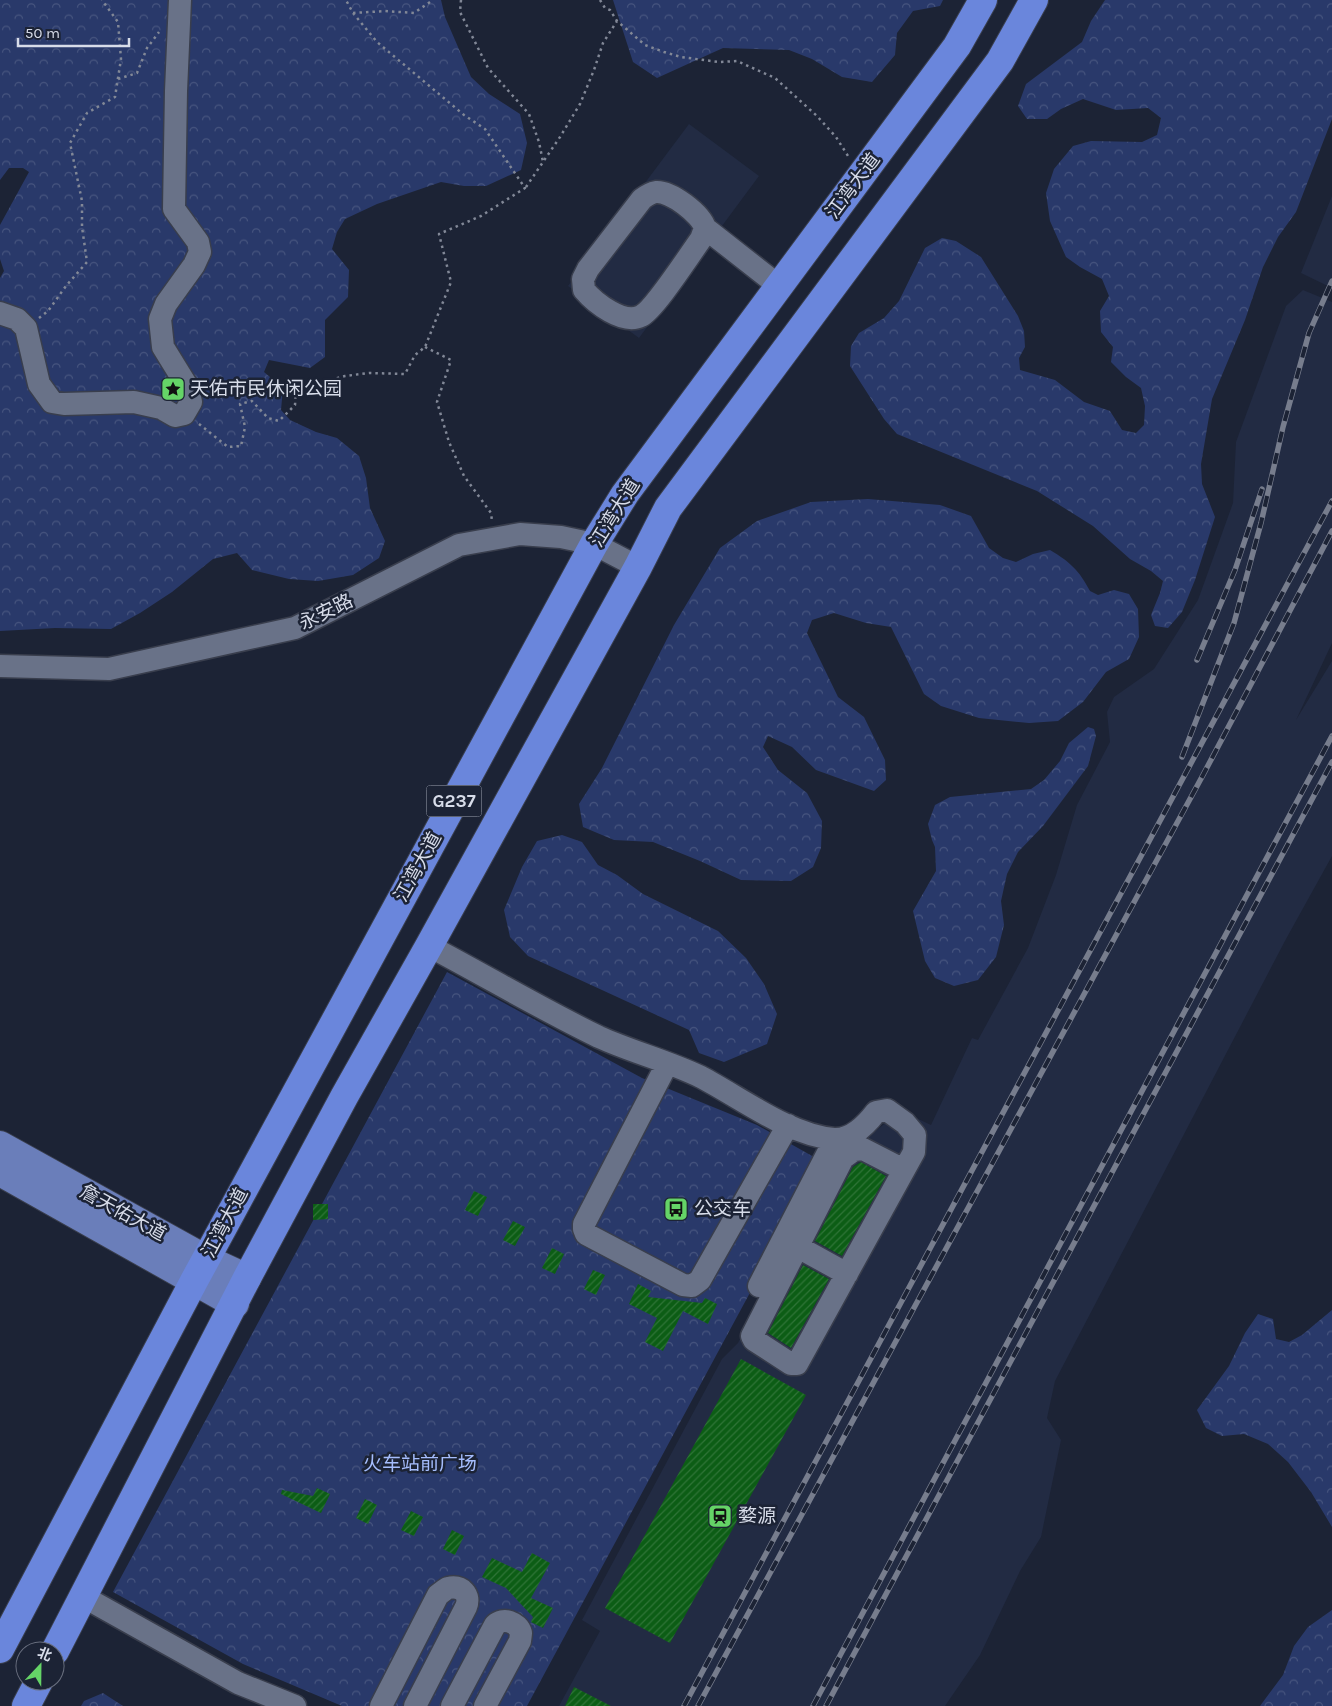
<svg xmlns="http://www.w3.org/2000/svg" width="1332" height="1706" font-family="Karla,'Noto Sans SC',sans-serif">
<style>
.built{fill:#222b43}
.forest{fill:url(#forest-crowns)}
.building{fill:url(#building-hatch)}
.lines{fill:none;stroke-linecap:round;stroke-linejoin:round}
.minor-casing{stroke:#393e4d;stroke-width:25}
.major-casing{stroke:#393e4d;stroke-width:30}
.highway-casing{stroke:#393e4d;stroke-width:30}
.path{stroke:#828897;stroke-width:2.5;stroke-dasharray:2.5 4;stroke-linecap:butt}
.minor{stroke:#697288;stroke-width:22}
.major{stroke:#6a7eba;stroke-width:28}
.highway{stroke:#6a86dc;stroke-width:28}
.rail-casing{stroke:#777d8d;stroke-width:5.5}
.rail{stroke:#1c2335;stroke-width:4;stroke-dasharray:11;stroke-linecap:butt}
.labels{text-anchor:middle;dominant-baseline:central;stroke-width:5;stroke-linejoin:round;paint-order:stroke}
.shield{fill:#1c2335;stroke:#9fa4b3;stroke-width:1}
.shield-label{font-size:18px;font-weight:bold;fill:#d7dce9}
.street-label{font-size:19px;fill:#d7dce9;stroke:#1c2335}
.poi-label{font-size:19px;fill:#d7dce9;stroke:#1c2335;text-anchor:start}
.park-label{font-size:19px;fill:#a5bdfd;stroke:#1c2335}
</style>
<defs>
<pattern id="forest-crowns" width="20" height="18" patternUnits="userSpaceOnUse" patternTransform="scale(1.25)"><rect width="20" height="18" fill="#29396a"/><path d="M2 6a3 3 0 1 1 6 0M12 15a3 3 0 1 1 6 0" fill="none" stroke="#47557f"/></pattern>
<pattern id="building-hatch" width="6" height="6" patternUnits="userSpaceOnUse" patternTransform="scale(1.25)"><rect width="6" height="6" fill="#0c5d15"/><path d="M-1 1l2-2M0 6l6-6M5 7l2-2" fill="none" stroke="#2f7437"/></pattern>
</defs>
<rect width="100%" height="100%" fill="#1c2335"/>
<path class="built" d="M689,124L759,176L639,338L568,286Z
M1332,196V288L1301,273Z
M1303,290L1332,302V643L1296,720L1332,661V856L1286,939L1055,1381L1047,1418L1061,1440L1041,1537L1020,1571L980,1655L945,1706H559L600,1631L582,1620L722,1359L738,1343L838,1150L860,1143L901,1111L931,1125L972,1038L978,1040L1028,948L1056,875L1077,805L1110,742L1107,712L1114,697L1154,669L1198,600L1233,503L1236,442L1286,306Z"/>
<path class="forest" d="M0,0H441L445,17L471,77L489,94L520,114L527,143L521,170L486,186H464L441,182L377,204L345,219L337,232L332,249L349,270L348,297L325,320V357L310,368L269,360L264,372L283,388L281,410L290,420L316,432L337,438L359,456L366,478L370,508L385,541L379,558L353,575L318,581L289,579L252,570L237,553L213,559L172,592L140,613L111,629L55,628L0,631V278L4,271L0,259V225L29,172L23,168H9L0,180Z
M613,0H943L940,6L913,11L897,33L895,55L872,82L842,77L812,59L789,50L723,48L657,78L633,62Z
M1105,0H1332V119L1296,212L1278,237L1263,267L1245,320L1212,399L1201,464L1202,484L1215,517L1195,580L1182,612L1168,628L1155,626L1151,615L1160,593L1163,581L1151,571L1130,559L1093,526L1037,491L897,434L884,419L850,366L851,346L859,333L884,318L899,301L925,248L942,238L956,241L981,257L1018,316L1024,331L1025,347L1019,358L1020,370L1055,380L1084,402L1110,411L1122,430L1136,433L1144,425L1145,406L1141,388L1126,377L1111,362L1113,347L1101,332L1100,311L1109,296L1102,279L1080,267L1066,257L1050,221L1046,193L1054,169L1073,146L1091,141L1142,142L1157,135L1161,118L1148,108L1116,110L1083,99L1061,109L1047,119H1027L1018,106L1026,84L1082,42L1091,21Z
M868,499L940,505L971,516L989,548L1003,558L1016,562L1033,554L1050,550C1070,562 1079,570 1090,591L1098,595L1114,590L1129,594L1138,609L1139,637L1129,659L1106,672L1083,702L1058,721L1029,723L979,718L941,706L924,694L891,627L866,623L834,613L812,620L807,633L838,697L864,717L885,760L886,780L874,791L816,770L792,747L768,736L763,747L778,770L807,793L822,821L821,848L813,867L791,881L741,880L700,861L653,842L614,840L583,827L579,804L602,768L674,625L720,548L757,521L811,502Z
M1088,727L1094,729L1096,736L1088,766L1043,826L1018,852L1007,874L1001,901L1004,925L996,957L978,980L954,986L935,978L925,961L913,911L936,871L935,847L932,840L928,824L935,805L950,797L1031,789L1044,780L1060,761L1069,743Z
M562,835L582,842L598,865L617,875L643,894L718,931L746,958L764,984L777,1014L767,1044L724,1062L699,1053L689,1030L528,956L510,937L504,910L522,867L537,841Z
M447,972L642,1078L757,1125L821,1161L527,1706H342L243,1664L113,1592Z
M1332,1310V1527L1311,1492L1288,1462L1268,1444L1244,1434L1222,1436L1206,1428L1197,1410L1229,1366L1245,1333L1258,1314L1273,1319L1276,1339L1289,1342L1302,1335Z
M1332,1610V1706H1260L1283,1675L1294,1646L1308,1627Z
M103,1693L123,1706H81L84,1701Z"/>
<path class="building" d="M861,1162L886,1176L842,1256L815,1241L853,1167Z
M474,1191L487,1197L478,1216L465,1210Z
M313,1204H328V1219L313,1220Z
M513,1221L525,1227L515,1246L503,1240Z
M552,1248L564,1254L555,1274L542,1268Z
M803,1265L829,1279L791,1348L768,1333Z
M593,1270L605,1275L596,1295L584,1289Z
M638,1284L651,1291L648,1297L702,1303L705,1298L717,1304L708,1324L683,1311L663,1351L645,1342L657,1318L629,1304Z
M741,1359L806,1395L670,1643L605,1608Z
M317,1488L330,1494L321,1513L281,1494L282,1490L313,1496Z
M365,1499L377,1505L368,1524L356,1518Z
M411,1511L423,1517L414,1536L401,1530Z
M452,1530L464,1536L455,1555L443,1549Z
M532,1553L550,1563L531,1598L553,1608L543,1628L531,1622L533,1617L506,1588L482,1577L492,1558L522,1572Z
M574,1687L611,1706H565Z"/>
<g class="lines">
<g class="minor-casing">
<path id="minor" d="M705,228L701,239C690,254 654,310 641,316C623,325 595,303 584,290L583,279L588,269L642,199C646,196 650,193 656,192C671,191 701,214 705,228L779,286
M0,313L17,319L26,328L39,384L52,402L64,404L134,402L161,408L175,416L184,414L191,402L187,386L163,347L160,319L166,304L194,265L200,252L198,242L174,209L176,91L180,0
M0,666L109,669L295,628L459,545L520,534L561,537L594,544L638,567
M429,946C486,976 541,1009 599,1037C632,1052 668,1061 701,1077C741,1098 789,1135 834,1139C851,1140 866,1125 876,1112L887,1110L905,1123L915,1135L914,1152L797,1364H791L754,1340L752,1336L843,1158L854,1150L863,1149L904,1170
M667,1064L584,1224V1229L586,1234L683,1285L692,1286L700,1280L788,1125
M798,1247L847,1274
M759,1286L835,1139
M84,1597L238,1683L295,1706
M381,1706L438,1595C441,1593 445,1589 448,1588C462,1585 471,1595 466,1607L415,1706
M452,1706L495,1625C503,1617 518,1622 521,1633C521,1634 520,1641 520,1641L485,1706"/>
</g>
<g class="major-casing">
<path id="major" d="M0,1145L206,1259L247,1278
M0,1172L235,1304"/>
</g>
<g class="highway-casing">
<path id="highway" d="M0,1649L194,1281L594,544L625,494L957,46L983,0
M55,1651L247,1278L344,1097L429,946L638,567L668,508L1000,61L1034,0
M26,1706L39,1681"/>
</g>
<path class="path" d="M461,0L460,12L488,68L529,114L539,142L543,162
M600,0L605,8L610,10L617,21L645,45L664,52L681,57L719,62L737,61L775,78L817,116L836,137L848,156
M353,13L385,11L414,13L433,0
M118,79L137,73L147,48L159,32
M526,187L560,137L580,104L594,70L603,43L617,21
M39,318L48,311L66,286L87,262L82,227V201L70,143L87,113L115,97L121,59L118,22L102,0
M425,347L451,360L437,402L449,442L464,476L491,513L492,521
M199,424L228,447L241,446L245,427L240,404L252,401L268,418L279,421L295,405L296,389L345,376L369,373L405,374L415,355L425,347L451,282L439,234L481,216L525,188L485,129L464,115L377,42L353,13L346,0"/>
<use href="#minor" class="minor"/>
<use href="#major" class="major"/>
<use href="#highway" class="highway"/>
<g class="rail-casing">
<path id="rail" d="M1197,660L1235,570L1262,489
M1182,757L1234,623L1261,523L1283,427L1309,333L1332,281
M684,1706L1332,501
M698,1706L1203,775L1332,531
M813,1706L1332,736
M826,1706L1332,762"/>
</g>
<use href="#rail" class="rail"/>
</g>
<defs>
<g id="sight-square" transform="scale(1.25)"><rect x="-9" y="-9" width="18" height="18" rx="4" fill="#65d467" stroke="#1c2335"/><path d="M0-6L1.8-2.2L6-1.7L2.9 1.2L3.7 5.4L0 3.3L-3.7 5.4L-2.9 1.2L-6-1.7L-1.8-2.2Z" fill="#111"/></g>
<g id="bus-square" transform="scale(1.25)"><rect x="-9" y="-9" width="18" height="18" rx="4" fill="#65d467" stroke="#1c2335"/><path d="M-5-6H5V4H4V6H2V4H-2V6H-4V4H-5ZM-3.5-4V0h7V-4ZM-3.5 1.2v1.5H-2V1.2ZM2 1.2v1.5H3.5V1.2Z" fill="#111"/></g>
<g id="station-square" transform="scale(1.25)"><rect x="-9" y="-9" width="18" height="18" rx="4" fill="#65d467" stroke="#1c2335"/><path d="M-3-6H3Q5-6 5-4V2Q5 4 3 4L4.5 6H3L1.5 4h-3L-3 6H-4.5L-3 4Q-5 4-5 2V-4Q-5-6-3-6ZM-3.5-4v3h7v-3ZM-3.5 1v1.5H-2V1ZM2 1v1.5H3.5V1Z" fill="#111"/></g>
</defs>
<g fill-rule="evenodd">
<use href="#sight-square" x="173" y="389"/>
<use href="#bus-square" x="676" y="1209"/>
<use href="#station-square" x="720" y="1516"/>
</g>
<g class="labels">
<rect class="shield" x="426.5" y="785.5" width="55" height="31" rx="4"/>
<g class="shield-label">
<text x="454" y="801">G237</text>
</g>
<g class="street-label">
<text transform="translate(853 186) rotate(-53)">江湾大道</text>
<text transform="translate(615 513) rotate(-58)">江湾大道</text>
<text transform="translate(326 612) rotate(-26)">永安路</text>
<text transform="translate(418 867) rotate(-61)">江湾大道</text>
<text transform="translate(123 1213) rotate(29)">詹天佑大道</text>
<text transform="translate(225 1223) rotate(-62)">江湾大道</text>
</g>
<g class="poi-label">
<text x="190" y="389">天佑市民休闲公园</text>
<text x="694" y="1209">公交车</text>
<text x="738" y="1516">婺源</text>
</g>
<g class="park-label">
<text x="420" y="1464">火车站前广场</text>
</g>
</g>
<g transform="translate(40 1666) rotate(22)"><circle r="24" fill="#1c2335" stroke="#676d7d"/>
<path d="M0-4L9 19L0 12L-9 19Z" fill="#65d467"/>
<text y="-8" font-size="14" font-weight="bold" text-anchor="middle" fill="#d7dce9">北</text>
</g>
<path d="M18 38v8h111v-8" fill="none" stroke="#d7dce9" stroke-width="2.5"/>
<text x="25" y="38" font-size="15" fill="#d7dce9" stroke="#1c2335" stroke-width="4" paint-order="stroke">50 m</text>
</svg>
